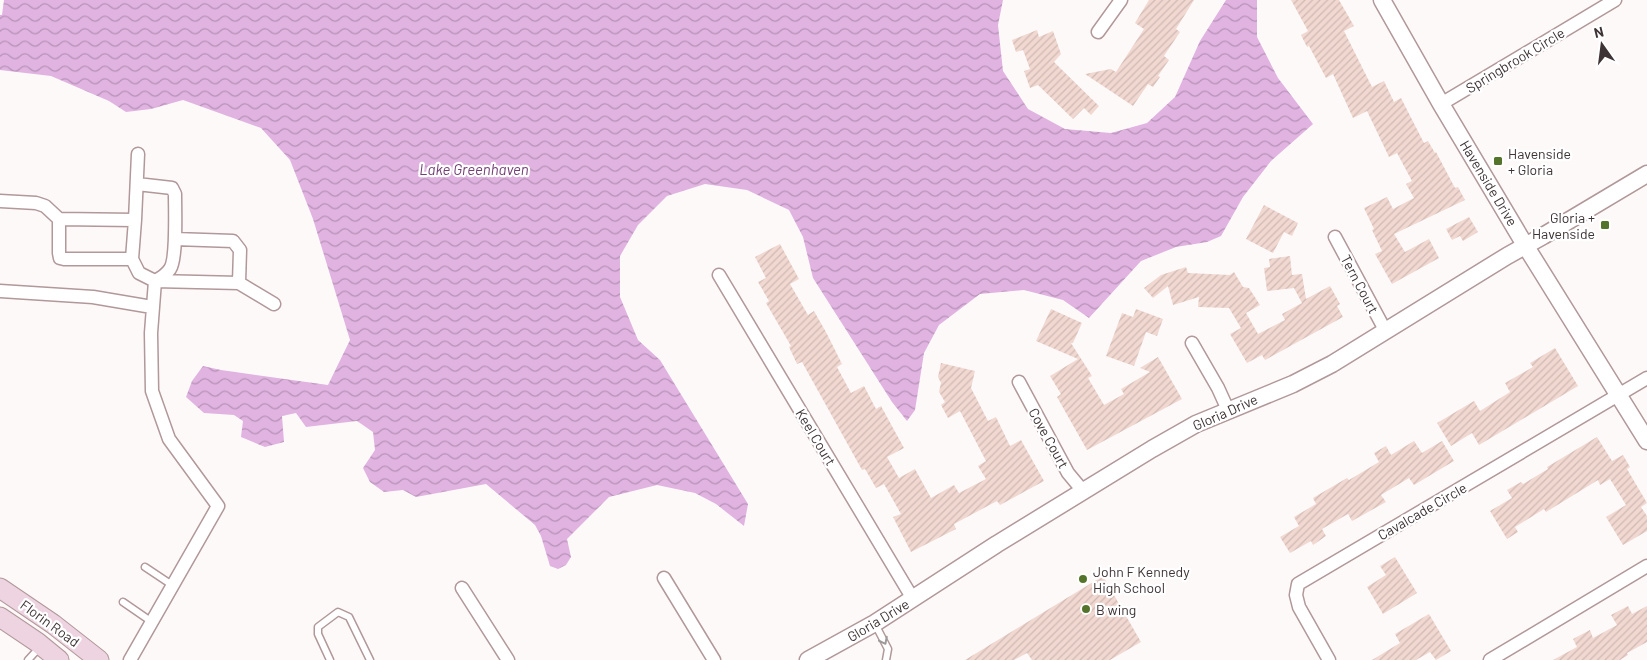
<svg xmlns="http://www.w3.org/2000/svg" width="1647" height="660" font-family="Barlow,sans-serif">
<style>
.water{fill:url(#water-waves)}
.building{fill:url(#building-hatch)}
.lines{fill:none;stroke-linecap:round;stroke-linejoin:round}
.service-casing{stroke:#b1989a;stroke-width:9}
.minor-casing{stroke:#b1989a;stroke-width:15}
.tertiary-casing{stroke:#b1989a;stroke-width:19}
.secondary-casing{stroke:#b1989a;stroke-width:21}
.service{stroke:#fff;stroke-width:6}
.minor{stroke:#fff;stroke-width:12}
.tertiary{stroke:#fff;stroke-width:16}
.secondary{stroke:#eed4e1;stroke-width:19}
.oneway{stroke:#9e9a9a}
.poi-dot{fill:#54742b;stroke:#fff;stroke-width:2}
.labels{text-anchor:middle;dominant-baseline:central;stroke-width:4.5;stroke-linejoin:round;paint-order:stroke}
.street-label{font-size:14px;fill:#3e3435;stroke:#fff}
.poi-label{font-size:14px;fill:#3e3435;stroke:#fff;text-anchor:start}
.water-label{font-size:15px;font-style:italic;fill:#733d75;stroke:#fff}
</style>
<defs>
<pattern id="water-waves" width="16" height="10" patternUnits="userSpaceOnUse" patternTransform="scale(1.25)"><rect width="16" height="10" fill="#e0b3e1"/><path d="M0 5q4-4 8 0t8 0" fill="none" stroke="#b792b7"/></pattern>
<pattern id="building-hatch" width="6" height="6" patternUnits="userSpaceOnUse" patternTransform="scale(1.25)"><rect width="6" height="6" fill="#f1d8d1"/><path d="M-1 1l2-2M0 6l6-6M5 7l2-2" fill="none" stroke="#d0bab4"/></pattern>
</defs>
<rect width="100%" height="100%" fill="#fef9f9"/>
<path class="water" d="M4,0H1003L998,25L1003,71L1028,109L1065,129L1111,133L1147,123L1175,97L1200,41L1226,0H1257V37L1278,78L1313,124L1271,161L1243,197L1221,236L1207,242L1176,247L1141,261L1089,318L1063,300L1024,290L980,294L939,325L924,353L915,410L907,421L892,402L813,278L803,237L789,210L747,190L705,184L667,196L638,225L620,256V297L638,340L660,360L748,504L744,526L716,504L695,493L657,485L609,497L567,539L571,557L566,565L558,569L550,566L541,536L535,525L486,484L416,497L403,490L384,492L370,482L363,468L375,450L373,432L357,421L306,427L296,413L282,416L284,442L265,447L241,437L243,421L234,415L204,413L186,397L192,381L203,366L221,370L328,385L350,340L313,219L290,160L261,128L183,100L151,109L126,112L109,101L51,76L0,70V15H2Z"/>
<path class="building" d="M1149,0H1194L1176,29L1180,32L1164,56L1169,60L1158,76L1160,77L1153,87L1148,84L1133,106L1085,74L1111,69L1116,72L1144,29L1135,23Z
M1291,0H1339L1354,26L1344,31L1372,87L1384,81L1394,102L1401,98L1424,143L1428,141L1435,153L1436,152L1455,188L1458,187L1465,200L1394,234L1405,252L1429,239L1439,258L1392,284L1375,254L1382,251L1372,230L1374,229L1364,208L1387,197L1393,209L1414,198L1406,184L1412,181L1397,153L1389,157L1367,111L1353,118L1333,74L1326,78L1309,46L1307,47L1301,35L1308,31Z
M1037,30L1039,37L1053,31L1061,54L1054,62L1099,106L1091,115L1084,108L1073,119L1038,85L1030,88L1024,71L1030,69L1023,50L1016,52L1012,40Z
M1264,205L1298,223L1292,236L1284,232L1273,253L1246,239Z
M1469,217L1478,232L1463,241L1460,236L1452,240L1446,229Z
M780,244L799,279L790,284L808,315L814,311L827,334L842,364L837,367L851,393L864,386L876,409L881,406L904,448L887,457L899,478L915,469L931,498L954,485L959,493L986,479L978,466L986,461L960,411L948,418L941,405L945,402L939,392L941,383L938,377L941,363L975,371L971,388L988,421L996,417L1010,446L1021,440L1044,481L1000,505L997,501L954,524L956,529L911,552L893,517L901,514L884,484L876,488L865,469L862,470L802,362L797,364L789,347L791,346L766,303L769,301L758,282L766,278L755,257Z
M1290,256L1292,275L1302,274L1306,299L1330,286L1340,304L1337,306L1343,317L1265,360L1262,355L1247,363L1230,334L1241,328L1229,308L1198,307L1199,297L1173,305L1168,286L1153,298L1144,288L1161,275L1186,267L1188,273L1230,275L1234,272L1243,287L1249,288L1260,305L1246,313L1258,334L1285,320L1282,314L1302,303L1294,288L1267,291L1264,268L1270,267L1269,259Z
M1051,309L1082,323L1073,343H1071L1092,376L1088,378L1104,405L1124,394L1121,389L1150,372L1140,368L1158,357L1182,399L1087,450L1057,397L1061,394L1050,376L1078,359L1036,341Z
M1136,309L1163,319L1157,336L1146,332L1134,366L1106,356L1122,313L1133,317Z
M1555,348L1578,386L1479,445L1472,433L1451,446L1437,423L1474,401L1480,411L1510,392L1505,383L1533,367L1530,363Z
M1597,437L1612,461L1623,455L1630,467L1627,469L1647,503L1641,507L1647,516V531L1623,545L1606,517L1626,505L1610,479L1600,485L1598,480L1546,512L1544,509L1515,527L1518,532L1507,539L1490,511L1512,498L1507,490L1521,482L1523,484L1548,469L1547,467Z
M1414,441L1422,453L1442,441L1454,461L1414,485L1409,478L1381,495L1386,502L1352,521L1348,514L1322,529L1326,536L1313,545L1311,541L1290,553L1280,537L1299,526L1294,517L1316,504L1313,498L1347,478L1349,480L1379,462L1374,453L1386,446L1391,455Z
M1395,557L1417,593L1383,614L1367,587L1386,575L1380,566Z
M1103,576L1141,642L1110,660H1032L1027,653L1014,660H965Z
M1628,606L1632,614L1647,606V642L1627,653L1628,655L1620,660H1553L1577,647L1573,639L1590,630L1593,638L1617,625L1611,615Z
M1429,614L1451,651L1436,660L1430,652L1416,660H1372L1400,643L1395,634Z"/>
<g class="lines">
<g class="service-casing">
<path id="service" d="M145,567L172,585
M123,602L152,622
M875,624L888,649L886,660
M28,660L39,648
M330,660L318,634V627L338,612L349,617L370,660"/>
</g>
<g class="minor-casing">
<path id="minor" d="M1098,32L1121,0
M1441,104L1615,0
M137,184L172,188L175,194C175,209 177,259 170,269C166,275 161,278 155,281
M0,201L36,203L45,206L59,219
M135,220L138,154
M1335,237L1385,330
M175,239L233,241L240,250L239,283
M132,259L135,220L59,219V253L60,258L64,259H132L139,273L155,281L239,283L274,304
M719,275L913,599
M0,291L93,297L152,307
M1192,343L1218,388L1228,410
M1019,382L1068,473L1083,491
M664,578L714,660
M462,588L508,660
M130,660L218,506L169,439L152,391L151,333L155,281
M1329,660L1299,607L1296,595L1298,584L1647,378
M1490,660L1647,566"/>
</g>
<g class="tertiary-casing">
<path id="tertiary" d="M1382,0L1441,104L1525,245L1647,441
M808,660L875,623L997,544L1152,449L1196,424L1293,384L1332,364L1507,256L1543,236L1647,174"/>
</g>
<g class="secondary-casing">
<path id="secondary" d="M0,588L53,624L99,660
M0,617L37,642L59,660"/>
</g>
<use href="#service" class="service"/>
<use href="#minor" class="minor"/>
<use href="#tertiary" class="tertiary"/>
<use href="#secondary" class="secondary"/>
</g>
<defs><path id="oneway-chevron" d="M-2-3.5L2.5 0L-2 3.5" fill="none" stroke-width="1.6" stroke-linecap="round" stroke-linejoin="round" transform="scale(1.25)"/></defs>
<use class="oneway" href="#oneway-chevron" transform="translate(884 641) rotate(63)"/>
<g class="poi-dot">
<rect x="1493" y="156" width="10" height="10" rx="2.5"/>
<rect x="1600" y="220" width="10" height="10" rx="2.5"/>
<circle cx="1083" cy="579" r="5"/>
<circle cx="1086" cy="609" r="5"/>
</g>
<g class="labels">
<g class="street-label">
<text transform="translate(1515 60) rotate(-31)">Springbrook Circle</text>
<text transform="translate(1489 183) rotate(59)">Havenside Drive</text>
<text transform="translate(1360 284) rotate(62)">Tern Court</text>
<text transform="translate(1225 412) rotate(-24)">Gloria Drive</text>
<text transform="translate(816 437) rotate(59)">Keel Court</text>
<text transform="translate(1049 438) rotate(61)">Cove Court</text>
<text transform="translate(1422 511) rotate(-30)">Cavalcade Circle</text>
<text transform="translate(878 620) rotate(-31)">Gloria Drive</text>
<text transform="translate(50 623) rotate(36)">Florin Road</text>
</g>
<g class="poi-label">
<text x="1508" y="153">Havenside<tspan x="1508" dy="16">+ Gloria</tspan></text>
<text x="1595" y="217" text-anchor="end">Gloria +<tspan x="1595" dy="16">Havenside</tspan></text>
<text x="1093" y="571">John F Kennedy<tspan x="1093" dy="16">High School</tspan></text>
<text x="1096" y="609">B wing</text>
</g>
<g class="water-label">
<text x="474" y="169">Lake Greenhaven</text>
</g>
</g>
<g transform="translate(1602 45) rotate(346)" stroke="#ffffff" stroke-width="4" paint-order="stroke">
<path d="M0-4L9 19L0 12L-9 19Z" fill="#3e3435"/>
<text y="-8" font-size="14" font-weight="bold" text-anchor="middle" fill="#3e3435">N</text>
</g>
</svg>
